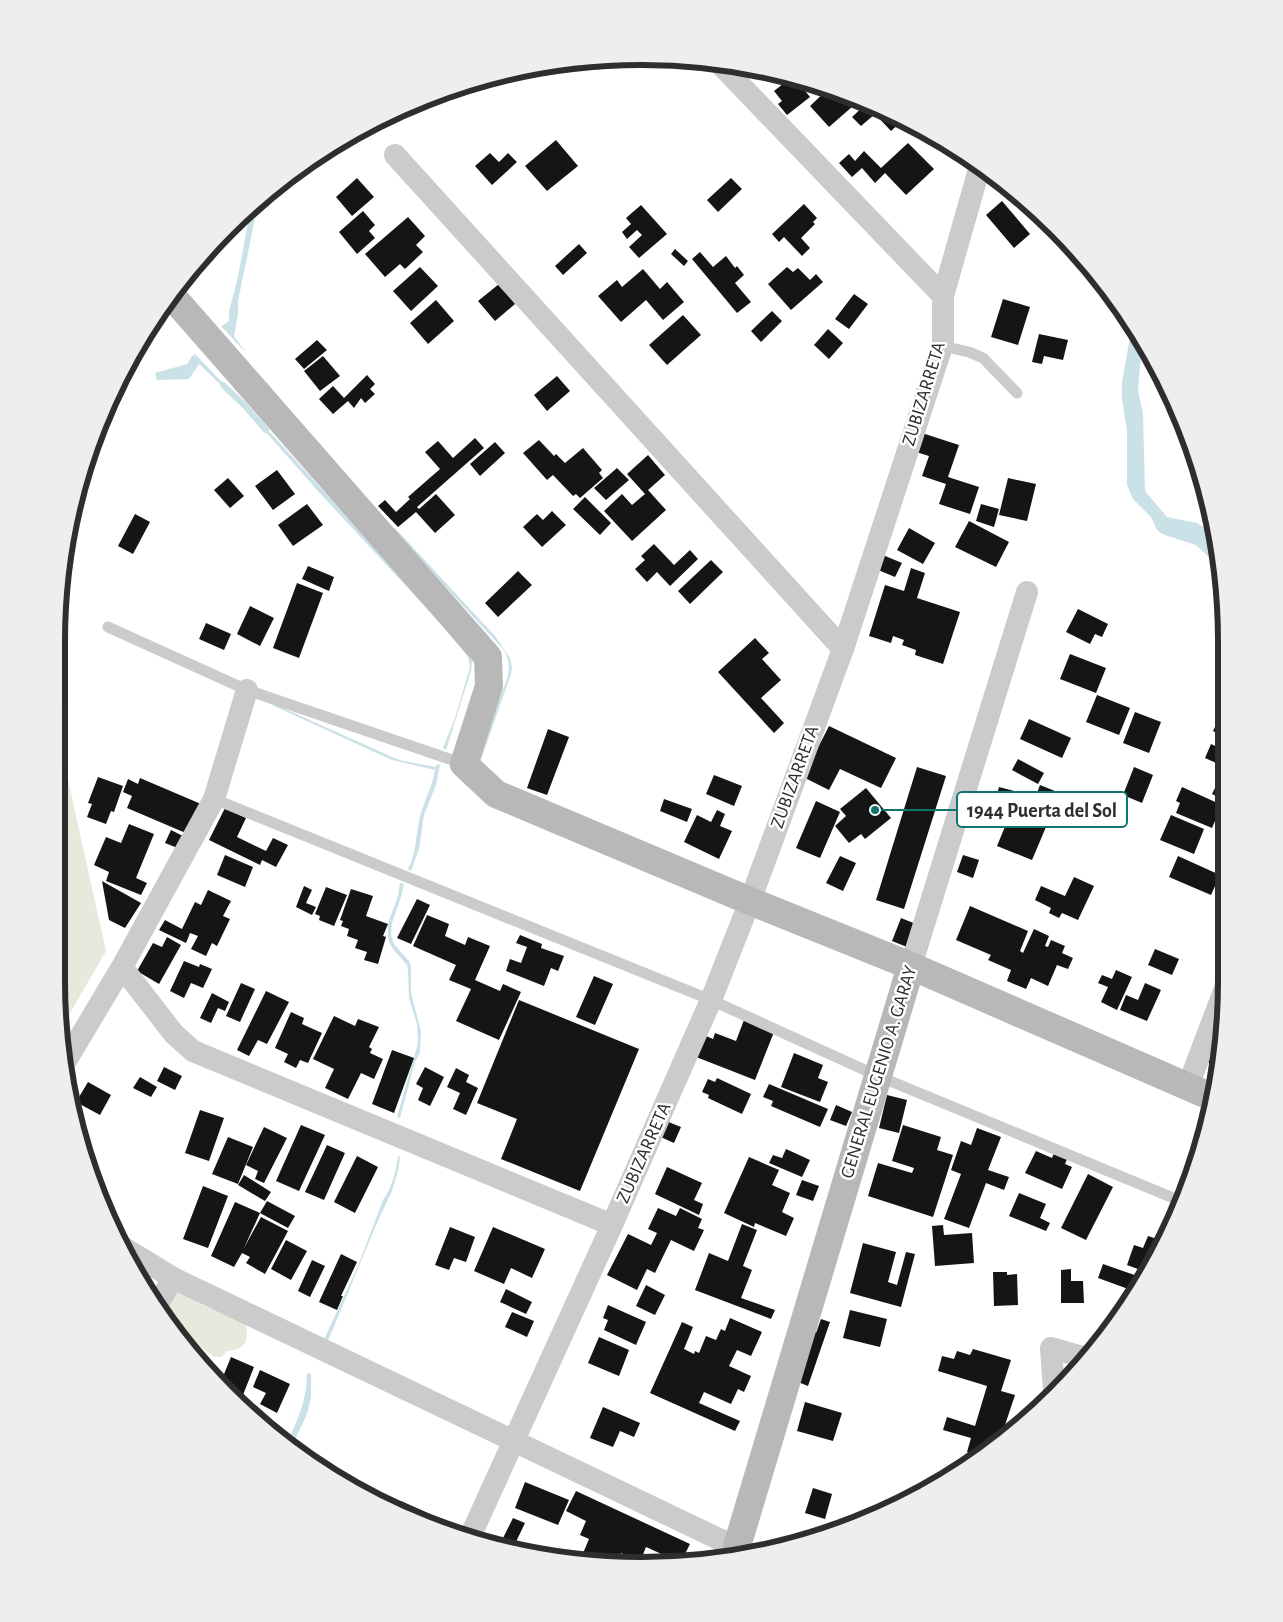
<svg xmlns="http://www.w3.org/2000/svg" width="1283" height="1622" font-family="'Alegreya Sans',sans-serif">
<style>
.green{fill:#e6eadd}
.water{fill:#cbe1e8}
.pier{fill:#fff}
.lines{fill:none;stroke-linecap:round;stroke-linejoin:round}
.stream{stroke:#cbe1e8;stroke-width:6}
.building{fill:#151515}
.lane{stroke:#cbcbcb;stroke-width:11}
.street{stroke:#cbcbcb;stroke-width:22}
.secondary{stroke:#b8b8b8;stroke-width:28}
.labels{text-anchor:middle;dominant-baseline:central;stroke-width:5;stroke-linejoin:round;paint-order:stroke}
.street-label{font-size:19px;fill:#2e2e2e;stroke:#fff}
.rim{fill:none;stroke:#2e2e2e;stroke-width:6}
.leader{fill:none;stroke:#0f766e;stroke-width:2}
.callout-dot{fill:#0f766e;stroke:#fff;stroke-width:2}
.callout{fill:#fff;stroke:#0f766e;stroke-width:2}
.callout-label{font-size:20px;text-anchor:middle;font-weight:bold;fill:#2e2e2e}
</style>
<rect width="100%" height="100%" fill="#fff"/>
<path class="green" d="M57,730L106,951L62,1027L56,980Z
M183,1291L198,1299L202,1305L246,1323C249,1341 246,1350 227,1351L222,1357H214L201,1347L189,1344L166,1314L174,1294Z"/>
<path class="water" d="M259,199L238,301V314L234,336L281,402L278,403L233,340L219,328L229,321V311L238,277L251,206Z
M1132,326L1145,345L1140,365L1138,390L1143,414L1145,491L1167,517L1197,523L1211,532L1219,569L1212,560L1196,545L1162,534L1157,530L1151,517L1133,499L1127,485V431L1122,399V382Z
M195,354L280,443L405,581L469,655L472,661L471,671L446,750L443,748L455,718L470,667L468,657L442,625L316,489L243,406L199,364L189,379L157,380L155,373L187,364L192,356Z
M395,528L495,636L510,658L512,668L511,674L481,760L478,759L507,679C510,667 510,660 503,649L393,530Z
M274,704L392,757L403,761L436,767L437,764L440,765L436,785L424,815L419,849L411,871L408,869C416,854 415,843 418,827C420,807 432,790 435,770L392,760L272,705Z
M400,883L404,884L401,897L392,923L391,936L394,944L409,961L411,966V993L421,1031L420,1053L415,1062L400,1118L397,1117L418,1043L417,1024L409,998L408,971L407,965L393,949L389,942L388,934V923L398,896Z
M398,1156L400,1157L398,1171L392,1191L377,1223L325,1348L321,1346L358,1266L383,1200C392,1187 396,1172 398,1156Z
M307,1373L311,1374V1398L307,1414L293,1444L288,1441C300,1414 306,1402 307,1373Z"/>
<path class="pier" d="M220,325L261,369L269,380L263,386L234,345L232,346L217,328Z"/>
<g class="lines">
<path class="stream" d="M223,385L244,405L266,430"/>
</g>
<path class="building" d="M770,72L783,75L777,80Z
M793,76L810,97L787,115L778,104L782,101L774,91Z
M810,83L822,87L826,89L820,94Z
M828,89L843,95L853,106L829,127L810,106Z
M866,104L900,116L902,118L900,119L902,121L891,131L875,114L861,126L852,117Z
M556,140L578,166L547,191L525,166Z
M908,143L934,169L906,195L885,173L875,183L862,168L852,177L839,163L849,154L855,161L864,151L881,168Z
M490,153L499,162L508,153L517,162L492,185L475,166Z
M357,178L374,197L352,216L336,197Z
M731,178L742,189L718,212L707,200Z
M1002,201L1030,234L1014,248L986,215Z
M804,204L817,218L813,222L815,224L801,238L810,248L802,256L784,237L779,242L772,234Z
M641,205L667,234L639,258L629,247L642,235L637,230L627,239L622,232L631,224L626,218Z
M363,211L375,225L369,231L375,238L357,254L339,232Z
M408,217L425,236L416,245L423,252L405,269L400,264L385,277L365,254Z
M579,244L587,253L563,275L555,266Z
M675,249L688,261L684,266L671,254Z
M700,252L713,267L726,256L735,268L737,266L744,275L735,283L751,302L737,313L692,259Z
M420,267L438,286L411,311L393,291Z
M787,267L793,272L798,268L810,280L816,274L823,282L791,310L768,284Z
M643,269L660,289L667,282L684,302L663,320L646,300L621,322L598,296L617,280L622,287Z
M499,284L515,304L495,321L478,301Z
M854,294L868,304L849,329L835,319Z
M1003,299L1030,307L1018,345L991,337Z
M436,300L454,321L428,344L410,323Z
M772,311L782,321L761,342L751,331Z
M683,315L701,335L667,365L649,345Z
M828,329L843,343L829,359L814,345Z
M1039,334L1068,340L1063,360L1044,356L1042,364L1032,362Z
M317,340L327,350L304,369L295,359Z
M323,356L340,376L320,391L304,371Z
M367,375L375,384L370,389L375,394L365,403L361,398L354,408L348,401L333,414L319,399L333,386L344,398Z
M557,376L570,391L547,411L534,395Z
M922,433L959,445L948,477L979,487L970,514L939,504L946,484L922,476L929,456L916,452Z
M475,438L484,448L417,507L419,509L436,494L455,515L435,533L416,512L398,527L378,506L385,500L396,512L410,499L408,497L440,469L425,452L438,441L453,458Z
M539,440L554,456L556,454L565,463L583,448L602,470L599,473L603,478L580,498L576,494L573,496L553,475L547,480L523,453Z
M495,442L505,453L480,476L470,464Z
M648,455L665,475L648,490L666,510L632,541L604,511L622,494L632,505L645,494L627,474Z
M617,468L629,480L606,500L594,488Z
M277,470L295,494L273,510L255,486Z
M228,478L244,496L230,508L214,490Z
M1008,478L1036,484L1027,521L999,515Z
M585,497L611,523L600,535L573,509Z
M307,504L323,525L293,546L278,525Z
M981,504L999,509L994,527L976,521Z
M552,511L566,525L542,547L523,527L537,514L543,520Z
M135,514L150,522L133,554L118,546Z
M969,521L1009,542L996,567L955,547Z
M909,528L935,543L923,564L897,550Z
M654,544L674,565L690,550L698,559L670,586L657,572L647,582L635,569L645,560L641,556Z
M878,553L902,563L895,577L871,567Z
M711,560L723,572L690,604L678,591Z
M308,566L334,577L329,591L302,579Z
M911,568L925,573L917,598L960,612L943,664L915,655L916,650L902,645L904,640L893,636L891,643L869,636L885,585L904,591Z
M518,571L532,585L498,617L485,603Z
M297,583L323,593L299,658L273,648Z
M250,606L274,618L260,646L237,634Z
M1078,609L1108,624L1102,637L1095,634L1090,644L1066,632Z
M206,623L231,634L224,650L199,639Z
M755,638L769,653L762,659L781,680L761,698L784,723L774,733L718,672Z
M1070,654L1106,668L1096,693L1060,679Z
M1097,695L1130,708L1119,735L1086,722Z
M1223,711L1226,713V738L1213,731Z
M1135,712L1161,722L1149,753L1123,743Z
M1029,719L1071,738L1062,758L1020,739Z
M829,726L896,758L881,788L840,769L829,790L803,777Z
M548,729L569,737L547,795L527,788Z
M1211,744L1226,751V765L1224,764L1223,766L1205,758Z
M1018,759L1044,773L1038,784L1012,770Z
M917,767L946,776L904,909L876,900Z
M1134,767L1153,775L1142,803L1123,795Z
M1222,774L1226,777V801L1212,794Z
M714,775L742,786L734,806L706,794Z
M98,777L123,786L114,812L111,811L106,824L87,817L92,804L88,803Z
M140,778L201,804L188,834L127,808L132,796L123,792L128,779L138,784Z
M1040,785L1065,795L1060,808L1035,798Z
M999,787L1030,795L1025,812L994,804Z
M1182,787L1222,805L1212,828L1176,813L1180,803L1176,801Z
M866,788L891,818L865,839L861,834L849,843L835,826L846,816L840,809Z
M664,799L692,809L687,822L660,811Z
M816,801L840,812L820,858L796,848Z
M225,808L246,818L237,837L266,851L273,838L288,845L276,867L262,860L260,865L209,840Z
M717,810L725,814L720,826L732,831L719,859L684,842L697,815L711,822Z
M1011,812L1046,827L1032,860L997,846Z
M1171,815L1204,829L1194,854L1160,840Z
M129,824L154,834L136,878L147,883L141,895L106,881L109,872L94,865L106,837L121,843Z
M171,830L185,837L180,849L165,843Z
M225,855L253,867L245,887L217,875Z
M963,855L979,860L973,878L957,872Z
M840,856L856,863L843,891L826,883Z
M1178,856L1220,875L1211,895L1169,877Z
M1074,877L1094,886L1078,920L1062,913L1059,918L1049,913L1051,908L1035,900L1041,886L1065,896Z
M102,881L141,903L125,928L109,920Z
M304,886L312,890L306,903L316,907L312,915L296,907Z
M326,887L347,895L334,926L319,920L320,916L315,914Z
M351,889L373,896L366,916L388,924L383,936L386,937L378,964L364,960L367,952L355,948L358,940L347,936L349,929L341,926L343,921L340,920Z
M208,890L231,901L223,916L230,919L217,946L212,943L206,956L191,949L198,936L190,933L186,943L159,930L165,920L182,929L195,902L201,905Z
M417,899L430,905L411,944L397,938Z
M970,906L1028,931L1020,951L1023,953L1034,929L1049,936L1045,946L1048,947L1051,940L1065,946L1062,953L1073,958L1068,969L1057,965L1048,986L1031,978L1026,989L1007,981L1011,970L988,960L991,955L956,940Z
M427,915L449,924L445,936L465,945L468,937L490,946L475,980L500,991L503,984L521,992L499,1040L456,1021L471,989L449,980L456,965L413,946Z
M901,918L916,924L907,947L892,941Z
M520,935L542,944L541,948L564,956L558,971L551,968L544,986L506,971L510,959L521,963L527,947L516,943Z
M167,937L181,945L159,984L137,971L153,943L162,947Z
M1155,949L1179,959L1172,975L1148,965Z
M184,961L199,967L200,964L212,969L203,988L191,983L184,998L170,991Z
M1116,970L1132,977L1117,1010L1101,1002L1108,987L1098,983L1102,975L1112,979Z
M594,976L613,984L595,1025L576,1017Z
M241,983L255,989L240,1022L226,1016Z
M1145,983L1161,990L1147,1021L1120,1010L1126,995L1138,1000Z
M266,991L289,1002L267,1044L258,1040L249,1056L237,1050Z
M212,993L229,1002L225,1011L218,1008L211,1023L200,1018Z
M519,1000L639,1049L580,1191L501,1159L517,1119L477,1103Z
M291,1012L304,1018L302,1024L322,1033L308,1063L300,1060L296,1068L284,1062L288,1054L275,1048Z
M334,1016L355,1026L358,1019L379,1027L369,1047L372,1049L370,1053L383,1059L374,1079L361,1073L348,1099L325,1088L334,1069L313,1059Z
M744,1020L774,1032L755,1080L691,1055L699,1033L713,1039L715,1033L736,1041Z
M1209,1037L1221,1041L1218,1067L1200,1059Z
M392,1050L414,1058L394,1113L372,1104Z
M794,1053L823,1065L818,1078L828,1082L820,1102L781,1087Z
M164,1067L182,1076L175,1090L157,1081Z
M425,1067L444,1077L430,1106L418,1100L423,1088L416,1084Z
M456,1068L469,1075L466,1082L478,1088L466,1115L453,1109L460,1093L447,1087Z
M140,1077L157,1087L151,1097L133,1088Z
M717,1078L751,1094L742,1114L708,1098L709,1095L702,1092L708,1079L715,1082Z
M88,1082L111,1095L100,1115L76,1102Z
M769,1084L828,1109L820,1127L771,1106L773,1101L763,1097Z
M887,1095L907,1100L899,1133L879,1128Z
M836,1105L852,1112L846,1126L830,1120Z
M200,1110L224,1118L209,1161L185,1153Z
M661,1119L681,1127L674,1143L654,1134Z
M301,1125L325,1135L299,1191L276,1181Z
M903,1125L941,1137L937,1150L953,1155L933,1217L868,1196L878,1163L912,1173L914,1168L892,1161Z
M264,1127L287,1138L264,1183L255,1179L258,1171L246,1165Z
M977,1128L1001,1137L988,1170L1009,1177L1004,1190L986,1183L969,1228L944,1219L961,1174L951,1170L961,1141L971,1145Z
M228,1137L253,1147L238,1184L212,1174Z
M327,1145L345,1153L324,1200L305,1192Z
M786,1149L810,1160L802,1177L769,1163L773,1155L782,1158Z
M1036,1151L1052,1158L1054,1153L1067,1159L1065,1164L1072,1167L1062,1189L1025,1173Z
M357,1156L378,1167L355,1213L334,1202Z
M749,1157L779,1170L772,1185L790,1193L782,1212L794,1218L786,1236L755,1223L754,1227L724,1213Z
M667,1167L702,1183L694,1200L703,1204L699,1215L655,1194Z
M1088,1174L1113,1187L1086,1240L1061,1228Z
M244,1175L271,1192L265,1201L238,1185Z
M802,1180L819,1186L813,1201L796,1195Z
M203,1186L228,1196L208,1248L183,1239Z
M1019,1193L1046,1204L1040,1218L1050,1223L1046,1231L1009,1216Z
M267,1201L295,1216L288,1228L260,1213Z
M235,1202L260,1213L244,1248L261,1217L288,1231L265,1274L246,1263L250,1257L242,1253L234,1267L211,1256Z
M658,1208L676,1216L680,1208L702,1219L698,1228L704,1230L694,1251L671,1240L655,1273L647,1269L637,1290L607,1275L628,1234L651,1245L657,1233L648,1229Z
M742,1224L757,1230L743,1266L752,1270L741,1298L775,1310L771,1319L695,1290L709,1253L728,1261Z
M943,1225L944,1235L972,1233L974,1263L935,1266L932,1226Z
M450,1227L475,1237L466,1262L454,1258L449,1270L435,1265Z
M493,1227L545,1249L532,1278L511,1268L504,1284L474,1271Z
M1148,1236L1157,1239L1152,1252L1156,1253L1146,1272L1127,1265L1134,1245L1143,1248Z
M286,1240L307,1251L291,1280L271,1269Z
M863,1243L896,1252L888,1282L897,1285L906,1252L915,1254L901,1307L850,1293Z
M341,1254L357,1262L341,1296H343L337,1310L319,1302Z
M312,1260L325,1266L310,1297L298,1291Z
M1103,1264L1143,1278L1131,1301L1127,1300L1131,1290L1098,1278Z
M1071,1269V1281H1083L1084,1303H1061V1270Z
M993,1272H1007V1275L1017,1274L1018,1305L994,1306Z
M646,1285L665,1295L655,1315L636,1306Z
M506,1289L532,1302L526,1314L500,1302Z
M608,1305L646,1322L636,1345L604,1330L608,1320L603,1318Z
M850,1310L887,1319L880,1347L843,1338Z
M512,1312L534,1321L527,1337L505,1327Z
M730,1318L762,1332L751,1356L737,1350L729,1366L751,1376L744,1392L738,1389L731,1404L704,1392L699,1403L740,1421L735,1431L650,1393L682,1322L693,1327L684,1349L694,1354L695,1351L699,1353L706,1336L716,1340L721,1329L725,1331Z
M821,1319L830,1322L808,1386L798,1382L815,1332L816,1333Z
M599,1337L629,1350L619,1376L588,1363Z
M973,1349L1011,1360L1001,1391L1015,1395L1002,1434L1006,1436L978,1456L967,1452L971,1438L943,1430L947,1417L975,1426L987,1386L938,1371L942,1356L954,1359L957,1351L970,1355Z
M231,1357L254,1367L241,1400L228,1395L220,1384Z
M260,1370L290,1384L277,1413L260,1404L266,1393L253,1387Z
M805,1402L842,1413L833,1441L797,1431Z
M603,1407L640,1423L634,1437L620,1431L613,1447L590,1438Z
M248,1409L269,1419L267,1424L248,1410Z
M525,1482L569,1500L558,1525L515,1508Z
M813,1488L832,1494L825,1519L805,1513Z
M576,1491L690,1544L682,1560L677,1561L646,1547L640,1562L621,1553L617,1562L581,1558L589,1539L580,1535L586,1521L566,1511Z
M401,1501L423,1511L420,1517L398,1508Z
M513,1518L525,1523L514,1546L502,1540Z"/>
<g class="lines">
<path class="lane" d="M942,346L969,352L983,358L1017,393
M108,627L247,690L464,764
M214,799L711,1000L878,1076L1183,1202"/>
<path class="street" d="M395,155L843,649
M943,296L980,166
M911,966L1027,592
M122,967L174,1034L193,1051L612,1225
M67,1059L122,967L214,799L247,690
M1188,1086L1227,983
M124,1248L173,1278L746,1552
M158,1304L173,1278
M1054,1390L1051,1348L1083,1357
M470,1537L612,1225L711,1000L750,901L843,649L943,343V296L720,64"/>
<path class="secondary" d="M171,295L488,657L489,686L464,764L496,794L750,901L911,966L1214,1098
M735,1553L911,966"/>
</g>
<g class="labels">
<g class="street-label">
<text transform="translate(924 394) rotate(-73)">ZUBIZARRETA</text>
<text transform="translate(795 777) rotate(-70)">ZUBIZARRETA</text>
<text transform="translate(879 1072) rotate(-73)">GENERAL EUGENIO A. GARAY</text>
<text transform="translate(644 1153) rotate(-66)">ZUBIZARRETA</text>
</g>
</g>
<path d="M0 0H1283V1622H0ZM641 65H642A576 576 0 0 1 1218 641V981A576 576 0 0 1 642 1557H641A576 576 0 0 1 65 981V641A576 576 0 0 1 641 65Z" fill="#eee" fill-rule="evenodd"/>
<path class="rim" d="M641 65H642A576 576 0 0 1 1218 641V981A576 576 0 0 1 642 1557H641A576 576 0 0 1 65 981V641A576 576 0 0 1 641 65Z"/>
<path class="leader" d="M875 810L957 810"/>
<circle class="callout-dot" cx="875" cy="810" r="5"/>
<rect class="callout" x="957" y="792" width="170" height="35" rx="5"/>
<g class="callout-label">
<text x="1042" y="817">1944 Puerta del Sol</text>
</g>
</svg>
